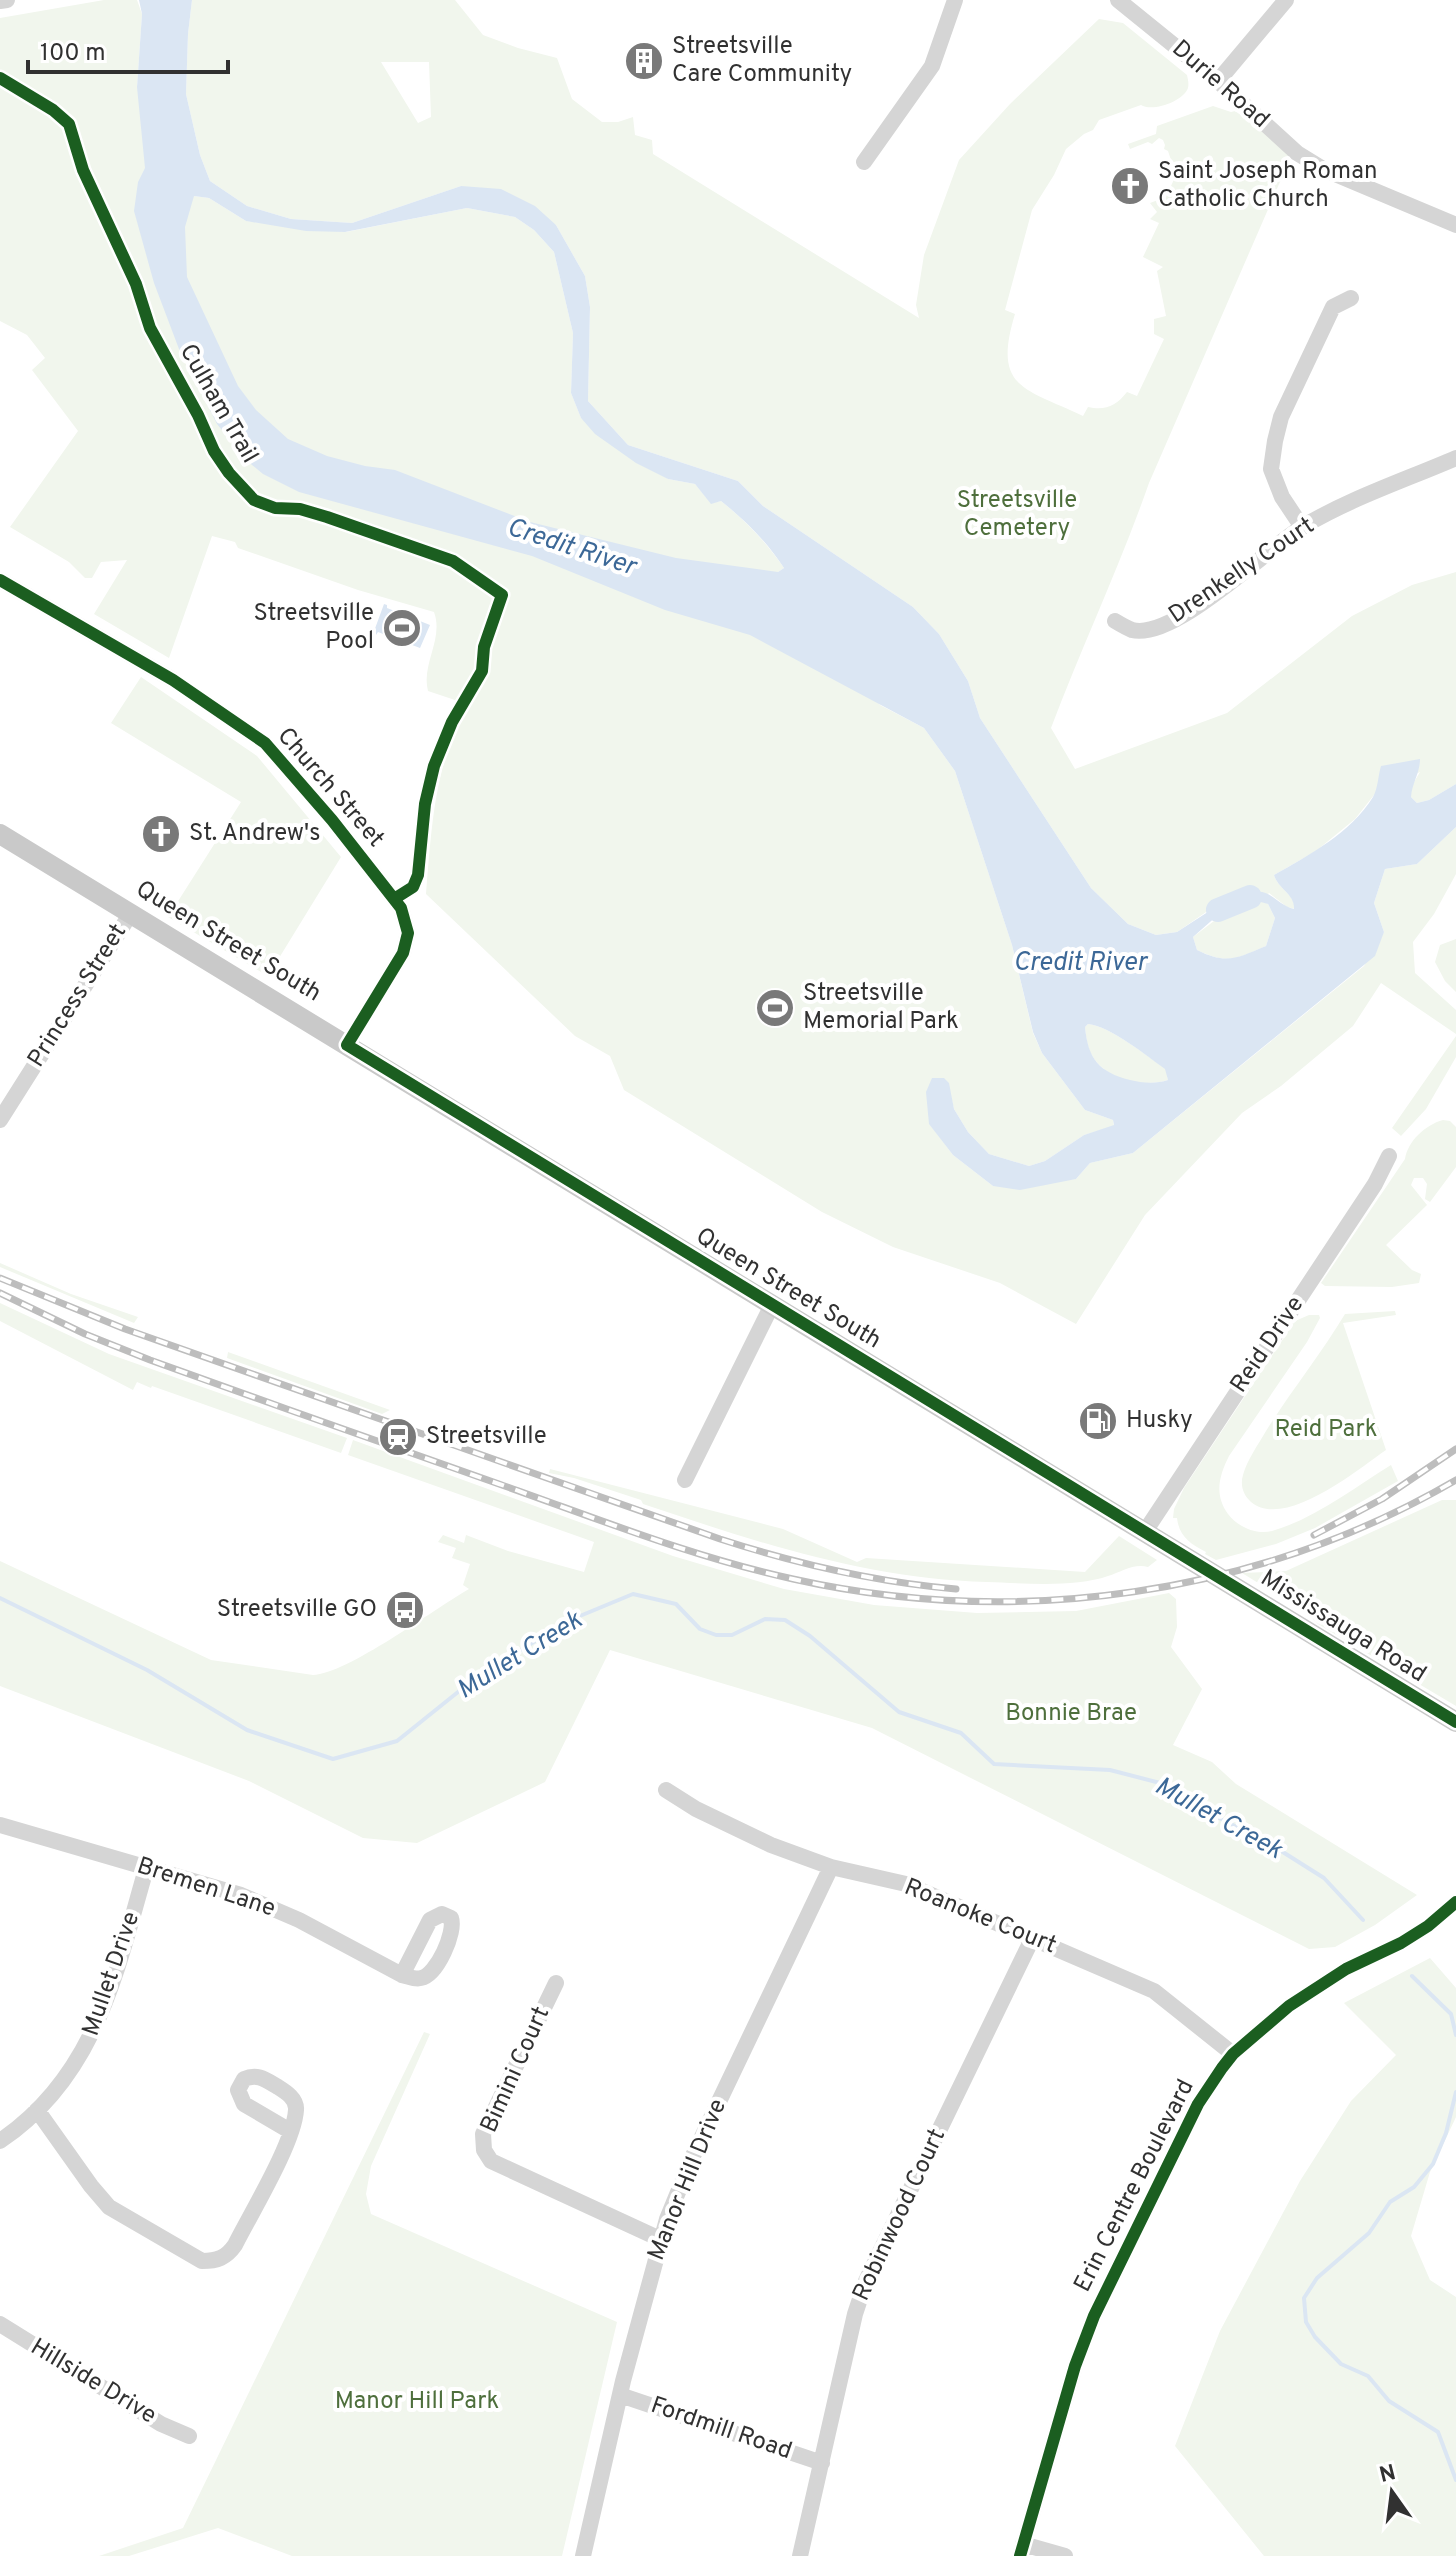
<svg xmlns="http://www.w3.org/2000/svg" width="1456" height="2556" font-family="Overpass,sans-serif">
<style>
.green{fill:#f1f6ed;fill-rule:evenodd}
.water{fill:#dbe6f3;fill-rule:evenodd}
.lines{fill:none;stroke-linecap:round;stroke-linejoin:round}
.stream{stroke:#dbe6f3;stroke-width:4}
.river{stroke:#dbe6f3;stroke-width:24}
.minor{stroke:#d5d5d5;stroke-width:16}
.major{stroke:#c9c9c9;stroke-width:20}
.rail-casing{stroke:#bdbdbd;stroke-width:7}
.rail{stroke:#fff;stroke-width:4;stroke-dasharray:12;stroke-linecap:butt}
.cycleway-casing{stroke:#fff;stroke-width:17}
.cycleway{stroke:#1b5e20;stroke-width:12}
.labels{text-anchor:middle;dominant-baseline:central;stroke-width:8;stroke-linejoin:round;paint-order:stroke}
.poi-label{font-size:24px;fill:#313131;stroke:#fff;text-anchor:start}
.street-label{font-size:24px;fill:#313131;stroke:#fff}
.park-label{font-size:24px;fill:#4e6f3c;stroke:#fff}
.water-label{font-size:26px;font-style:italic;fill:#3c6897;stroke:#fff}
</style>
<rect width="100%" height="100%" fill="#fff"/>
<path class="green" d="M104,0H137L142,14L137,87L194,196L209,198L246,221L346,232L467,208L515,217L534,230L554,252L573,333L571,393L581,418L668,479L695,484L711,503L721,501C746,521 766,542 784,568L778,572L880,705L924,728L955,771L1012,945L1033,1033L1042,1053L1085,1110L1113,1120L1114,1126L1084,1135L1045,1161L1029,1166L989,1154L968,1132L954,1109L948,1083L929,1123L953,1155L993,1186L1076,1179L1090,1163L1133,1153L1364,966L1384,932L1374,903L1385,869L1417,864L1456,827V874L1434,914L1413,942L1415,973L1456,1010V1034L1381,983L1353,1026L1281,1086L1242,1113L1145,1215L1076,1324L1000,1283L893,1247L822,1212L624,1090L610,1056L575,1036L426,894C432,823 434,769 467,704L428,691C421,664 444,639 434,612L358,590L238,548L235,542L212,536L169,658L94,614L127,560L101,562L92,578H85L69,562L10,527L78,431L32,370L45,358L27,335L0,321V18Z
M192,0H455L483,35L518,48L557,58L572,99L602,122H618L633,117L635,135L652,140L653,154L919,318L916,305L924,255L959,160L1010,104L1099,19L1123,23L1187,75C1188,80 1189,83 1188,88C1183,102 1152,112 1141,105L1099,120L1093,130L1084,134L1066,149L1054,175L1032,210L1005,310L1015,314C992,389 1025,388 1083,416L1088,407C1105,411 1116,406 1127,392L1137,396L1164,339L1154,334V319L1166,316L1157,271L1163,267L1143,257L1159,223L1150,219L1157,212L1150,203L1166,197L1176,175L1168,151L1164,149L1165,145L1163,140L1159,138L1152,144L1148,142L1130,149L1128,144L1156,134L1157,126L1213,106L1231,112L1235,111L1293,152L1149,483C1120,566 1082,646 1051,728L1075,769L1227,713L1352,616L1412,585L1456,572V784L1429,800L1417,803L1411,797V787L1420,772L1374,795L1355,819L1316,851L1274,875C1278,889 1295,894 1295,909L1287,907L1269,893L1262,901L1268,904L1275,918L1266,946C1235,959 1229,965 1197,950L1193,937L1214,921L1212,908L1177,932L1156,935L1128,924L1091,888L980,718L968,681L939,634L913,607L763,506L738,481L628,445L588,401L590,307L585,276L556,225L461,186L352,223L291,219L247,206L210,181L200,155L186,94L188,34ZM381,62H429L431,117L418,123Z
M141,677L257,756L341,857L268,976L168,917L241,802L111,723Z
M1456,939V992L1445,981L1435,962L1440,945Z
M1088,1024C1110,1026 1147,1056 1166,1069L1168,1080C1144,1088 1107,1080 1093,1057C1087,1048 1086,1037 1085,1027Z
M1456,1036V1057L1426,1109L1401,1136L1392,1128Z
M1443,1120L1450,1121L1456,1127V1167L1430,1202L1425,1199L1427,1184L1423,1178H1414L1411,1185L1427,1205L1386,1245L1412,1270L1421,1274L1419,1283L1392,1287L1325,1286L1321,1283L1405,1159C1408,1141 1425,1125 1443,1120Z
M0,1263L71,1294L138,1317L134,1323L0,1267Z
M0,1303L109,1354L347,1438L341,1453L152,1386L151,1388L137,1382L133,1390L0,1321Z
M1395,1311L1396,1315L1343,1323L1386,1450C1357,1470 1285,1530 1251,1502C1243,1495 1240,1485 1243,1475C1247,1460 1258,1445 1266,1431C1291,1391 1321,1354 1345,1314Z
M1309,1315H1319L1320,1318L1307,1342L1229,1456C1219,1476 1214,1495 1228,1514C1238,1527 1256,1535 1272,1531C1314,1519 1354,1488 1391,1465L1398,1481L1315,1528L1276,1544L1216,1560L1205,1554L1206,1552C1190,1544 1179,1536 1177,1518H1173L1174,1509L1184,1488L1295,1321Z
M228,1352L390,1410L382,1414L227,1358Z
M353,1440L673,1556L784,1589L874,1605L977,1613L1076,1611L1169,1593L1176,1599L1177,1627L1171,1647L1202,1689L1173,1745L1212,1762L1236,1784L1417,1895L1375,1925L1335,1947L1309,1949L872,1728L610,1650L545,1782L417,1843L363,1838L249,1781L0,1686V1561L211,1660L313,1675C347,1674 434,1609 469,1589L463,1585L470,1564L452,1558L456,1548L438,1542L443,1535L464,1543L466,1535L508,1551L584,1572L594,1542L348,1455Z
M550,1469L783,1529L857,1562L866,1558L1085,1572L1119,1536L1157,1560L1148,1567C1134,1563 1121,1572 1108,1576C1074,1588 1022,1583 987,1582C867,1579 756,1542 643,1504L641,1500L574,1478L549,1473Z
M1442,1500H1456V1706L1318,1624L1307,1613L1242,1573L1286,1571Z
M1430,1958L1456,1988V2117L1430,2172L1411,2236L1430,2280L1456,2297V2556H1264L1175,2446L1220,2331L1300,2181L1351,2101L1396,2055L1344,2003Z
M424,2032L430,2034L371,2166L366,2194L371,2214L617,2322L562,2556H292L218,2528L129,2556H99L183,2528Z"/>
<path class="water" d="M139,0H192L188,34L186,94L200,155L210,181L247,206L291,219L352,223L461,186L501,189L535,206L556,225L585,276L590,307L588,401L628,445L738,481L763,506L913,607L939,634L968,681L980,718L1091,888L1128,924L1156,935L1177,932L1217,906L1219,914L1193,937L1197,950C1227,965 1237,958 1266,946L1275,918L1268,904L1250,899L1251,893C1270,887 1277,905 1294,909C1295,894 1278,889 1274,875C1309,855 1351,833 1373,797C1378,788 1378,776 1381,766L1420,759C1420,773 1412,783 1411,797L1417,803L1429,800L1456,784V827L1417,864L1385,869L1374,903L1384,932L1375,956L1133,1153L1090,1163L1076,1179L1020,1190L993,1186L953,1155L929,1124L926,1092L932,1078H944L949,1083L954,1109L968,1132L989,1154L1029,1166L1045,1161L1084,1135L1114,1125L1113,1120L1085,1110L1042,1053L1033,1032L1012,945L955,771L924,728L750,635L665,610L532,556L299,492L263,474L246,460L217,424L179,349L154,283L134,211L138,182L145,168L137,87L142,14ZM194,196L209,198L246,221L306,231L345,232L467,208L515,217L534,230L554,252L573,333L571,393L581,418L595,434L636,463L668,479L695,484L711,504L721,501C745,520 767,542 784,568L778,572L676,558L530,522L395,470L365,466L327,456L288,439L256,410L238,386L187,277L185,227ZM1088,1024C1110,1026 1147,1056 1165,1069L1168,1080C1156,1084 1142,1083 1130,1080C1099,1072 1088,1059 1085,1027Z
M384,604L387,605V608L430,625L420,648L378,632L376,635L373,634Z"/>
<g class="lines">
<path class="stream" d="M0,1598L147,1670L247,1730L333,1759L397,1741L468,1684L563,1623L633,1594L676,1604L700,1629L716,1635H732L765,1619L785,1620L810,1636L899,1712L961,1733L994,1764L1110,1770L1164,1784L1208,1812L1278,1849L1324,1878L1363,1920
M1412,1976L1451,2014L1456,2035
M1456,2092L1446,2133L1433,2164L1414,2187L1390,2202L1369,2233L1317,2278L1304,2298L1306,2322L1315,2337L1341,2364L1368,2376L1389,2401L1438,2432L1456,2480"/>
<path class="river" d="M1218,910L1250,897"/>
<path class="minor" d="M1118,0L1218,81L1297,153L1323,169L1456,225
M0,1L7,0
M1218,81L1286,0
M864,162L932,66L955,0
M1302,527L1282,497L1271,469L1275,441L1281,417L1333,307L1351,298
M0,580L173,680L265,743L332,820L401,908L408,933L403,953L347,1045
M1115,621C1120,624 1127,628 1132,630C1174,641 1267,548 1304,526C1351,498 1405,480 1456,458
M0,1120L131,913
M685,1480L772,1305
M1144,1533L1375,1184L1389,1156
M666,1790L696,1809L771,1845L831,1867L906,1884L1154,1991L1233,2054
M0,1825L241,1895L299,1920L402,1975C408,1976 415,1980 421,1978C437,1975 456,1932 451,1918L442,1914L430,1920L402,1975
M556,1983L483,2134L484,2150L491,2161L660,2239
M37,2110L91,2186L109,2207L202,2261C217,2261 226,2258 235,2245C251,2213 294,2143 296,2110C297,2099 286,2092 278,2087C266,2080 258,2073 244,2079L238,2090L244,2104L290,2131
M0,2141C96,2076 116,1973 146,1869
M0,2324L161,2424L189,2436
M620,2395L822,2463
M1023,2544L1065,2556
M583,2556L623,2381L667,2219L692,2158L831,1867
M800,2556L855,2314L866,2281L1033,1937
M1020,2556L1075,2366L1094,2316L1198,2104L1222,2068L1233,2054L1289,2006L1346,1969L1401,1943L1428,1926L1456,1902"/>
<path class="major" d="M0,834L1456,1722"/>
<g class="rail-casing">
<path id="rail" d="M0,1278L125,1329L720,1539C797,1564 875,1582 956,1589
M0,1293L85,1334L150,1360C266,1402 383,1443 499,1484C596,1518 692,1557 793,1579C1017,1629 1257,1596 1456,1480
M1314,1535L1382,1499L1456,1449"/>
</g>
<use href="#rail" class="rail"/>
<g class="cycleway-casing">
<path id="cycleway" d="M0,78L53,110L69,124L83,170L136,284L150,328L198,415L214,451L229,473L254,500L275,508L300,509L327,517L453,561L502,595L484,647L482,671L452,722L434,766L425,804L418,875L413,887L394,899
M0,580L173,680L265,743L332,820L401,908L408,933L403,953L347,1045L1456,1722
M1020,2556L1075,2366L1094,2316L1198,2104L1222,2068L1233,2054L1289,2006L1346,1969L1401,1943L1428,1926L1456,1902"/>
</g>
<use href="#cycleway" class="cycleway"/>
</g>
<defs>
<g id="building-disc" transform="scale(2)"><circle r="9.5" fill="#797979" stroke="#fff"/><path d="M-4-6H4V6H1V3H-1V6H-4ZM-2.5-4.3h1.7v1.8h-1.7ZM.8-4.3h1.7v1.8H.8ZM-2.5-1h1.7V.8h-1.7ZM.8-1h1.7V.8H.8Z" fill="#fff"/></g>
<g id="church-disc" transform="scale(2)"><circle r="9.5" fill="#797979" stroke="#fff"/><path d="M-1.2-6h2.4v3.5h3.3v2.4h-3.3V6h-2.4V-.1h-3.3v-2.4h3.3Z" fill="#fff"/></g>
<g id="stadium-disc" transform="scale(2)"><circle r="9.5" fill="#797979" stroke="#fff"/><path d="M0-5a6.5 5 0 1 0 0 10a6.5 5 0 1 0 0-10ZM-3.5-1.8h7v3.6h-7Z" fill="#fff"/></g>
<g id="fuel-disc" transform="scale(2)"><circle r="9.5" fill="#797979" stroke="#fff"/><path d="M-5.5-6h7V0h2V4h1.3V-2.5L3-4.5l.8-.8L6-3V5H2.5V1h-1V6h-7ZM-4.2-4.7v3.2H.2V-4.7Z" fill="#fff"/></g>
<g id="station-disc" transform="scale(2)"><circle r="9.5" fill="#797979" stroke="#fff"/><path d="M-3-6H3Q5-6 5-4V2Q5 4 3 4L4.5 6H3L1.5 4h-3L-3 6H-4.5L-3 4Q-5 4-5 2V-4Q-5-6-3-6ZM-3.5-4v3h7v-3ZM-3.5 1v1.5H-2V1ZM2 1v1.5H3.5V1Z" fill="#fff"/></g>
<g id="bus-disc" transform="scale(2)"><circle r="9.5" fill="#797979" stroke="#fff"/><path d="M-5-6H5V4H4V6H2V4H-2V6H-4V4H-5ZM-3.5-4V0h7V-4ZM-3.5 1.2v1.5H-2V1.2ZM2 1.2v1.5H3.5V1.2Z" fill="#fff"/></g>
</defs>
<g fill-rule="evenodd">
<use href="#building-disc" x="644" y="61"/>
<use href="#church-disc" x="1130" y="186"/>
<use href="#stadium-disc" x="402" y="628"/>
<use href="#church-disc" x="161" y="834"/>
<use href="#stadium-disc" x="775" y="1008"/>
<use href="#fuel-disc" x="1098" y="1421"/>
<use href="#station-disc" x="398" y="1437"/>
<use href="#bus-disc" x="405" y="1610"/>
</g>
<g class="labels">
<g class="poi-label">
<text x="672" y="47">Streetsville<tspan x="672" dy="28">Care Community</tspan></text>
<text x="1158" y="172">Saint Joseph Roman<tspan x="1158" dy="28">Catholic Church</tspan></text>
<text x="374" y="614" text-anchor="end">Streetsville<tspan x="374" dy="28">Pool</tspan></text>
<text x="189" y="834">St. Andrew's</text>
<text x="803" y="994">Streetsville<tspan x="803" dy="28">Memorial Park</tspan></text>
<text x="1126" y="1421">Husky</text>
<text x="426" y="1437">Streetsville</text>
<text x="377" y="1610" text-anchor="end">Streetsville GO</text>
</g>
<g class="street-label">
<text transform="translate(1220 85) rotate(41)">Durie Road</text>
<text transform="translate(218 404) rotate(60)">Culham Trail</text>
<text transform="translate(1242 571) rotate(-34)">Drenkelly Court</text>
<text transform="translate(330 788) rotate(49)">Church Street</text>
<text transform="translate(228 942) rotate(31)">Queen Street South</text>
<text transform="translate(78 996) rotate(-58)">Princess Street</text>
<text transform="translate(788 1289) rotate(31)">Queen Street South</text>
<text transform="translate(1268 1345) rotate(-56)">Reid Drive</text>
<text transform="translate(1343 1627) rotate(32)">Mississauga Road</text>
<text transform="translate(206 1888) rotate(18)">Bremen Lane</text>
<text transform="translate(980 1917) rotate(22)">Roanoke Court</text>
<text transform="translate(112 1974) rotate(-71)">Mullet Drive</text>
<text transform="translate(516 2070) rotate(-66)">Bimini Court</text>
<text transform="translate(688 2180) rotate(-68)">Manor Hill Drive</text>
<text transform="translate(1135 2186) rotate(-63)">Erin Centre Boulevard</text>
<text transform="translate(900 2215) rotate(-65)">Robinwood Court</text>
<text transform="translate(93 2382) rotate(31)">Hillside Drive</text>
<text transform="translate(721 2429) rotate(19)">Fordmill Road</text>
</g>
<g class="park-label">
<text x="1017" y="501">Streetsville<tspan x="1017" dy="28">Cemetery</tspan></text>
<text x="1326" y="1430">Reid Park</text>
<text x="1071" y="1714">Bonnie Brae</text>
<text x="417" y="2402">Manor Hill Park</text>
</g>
<g class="water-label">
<text transform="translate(571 548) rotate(18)">Credit River</text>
<text x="1080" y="963">Credit River</text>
<text transform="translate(520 1656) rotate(-32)">Mullet Creek</text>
<text transform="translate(1218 1819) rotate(29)">Mullet Creek</text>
</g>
</g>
<g transform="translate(1392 2492) rotate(346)" stroke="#ffffff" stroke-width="6" paint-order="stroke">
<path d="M0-6L14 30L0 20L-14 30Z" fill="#313131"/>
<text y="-12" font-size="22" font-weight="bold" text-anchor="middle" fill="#313131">N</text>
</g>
<path d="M28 60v12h200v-12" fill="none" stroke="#313131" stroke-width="4"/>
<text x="40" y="60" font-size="24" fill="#313131" stroke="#ffffff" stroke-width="6" paint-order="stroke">100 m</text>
</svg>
